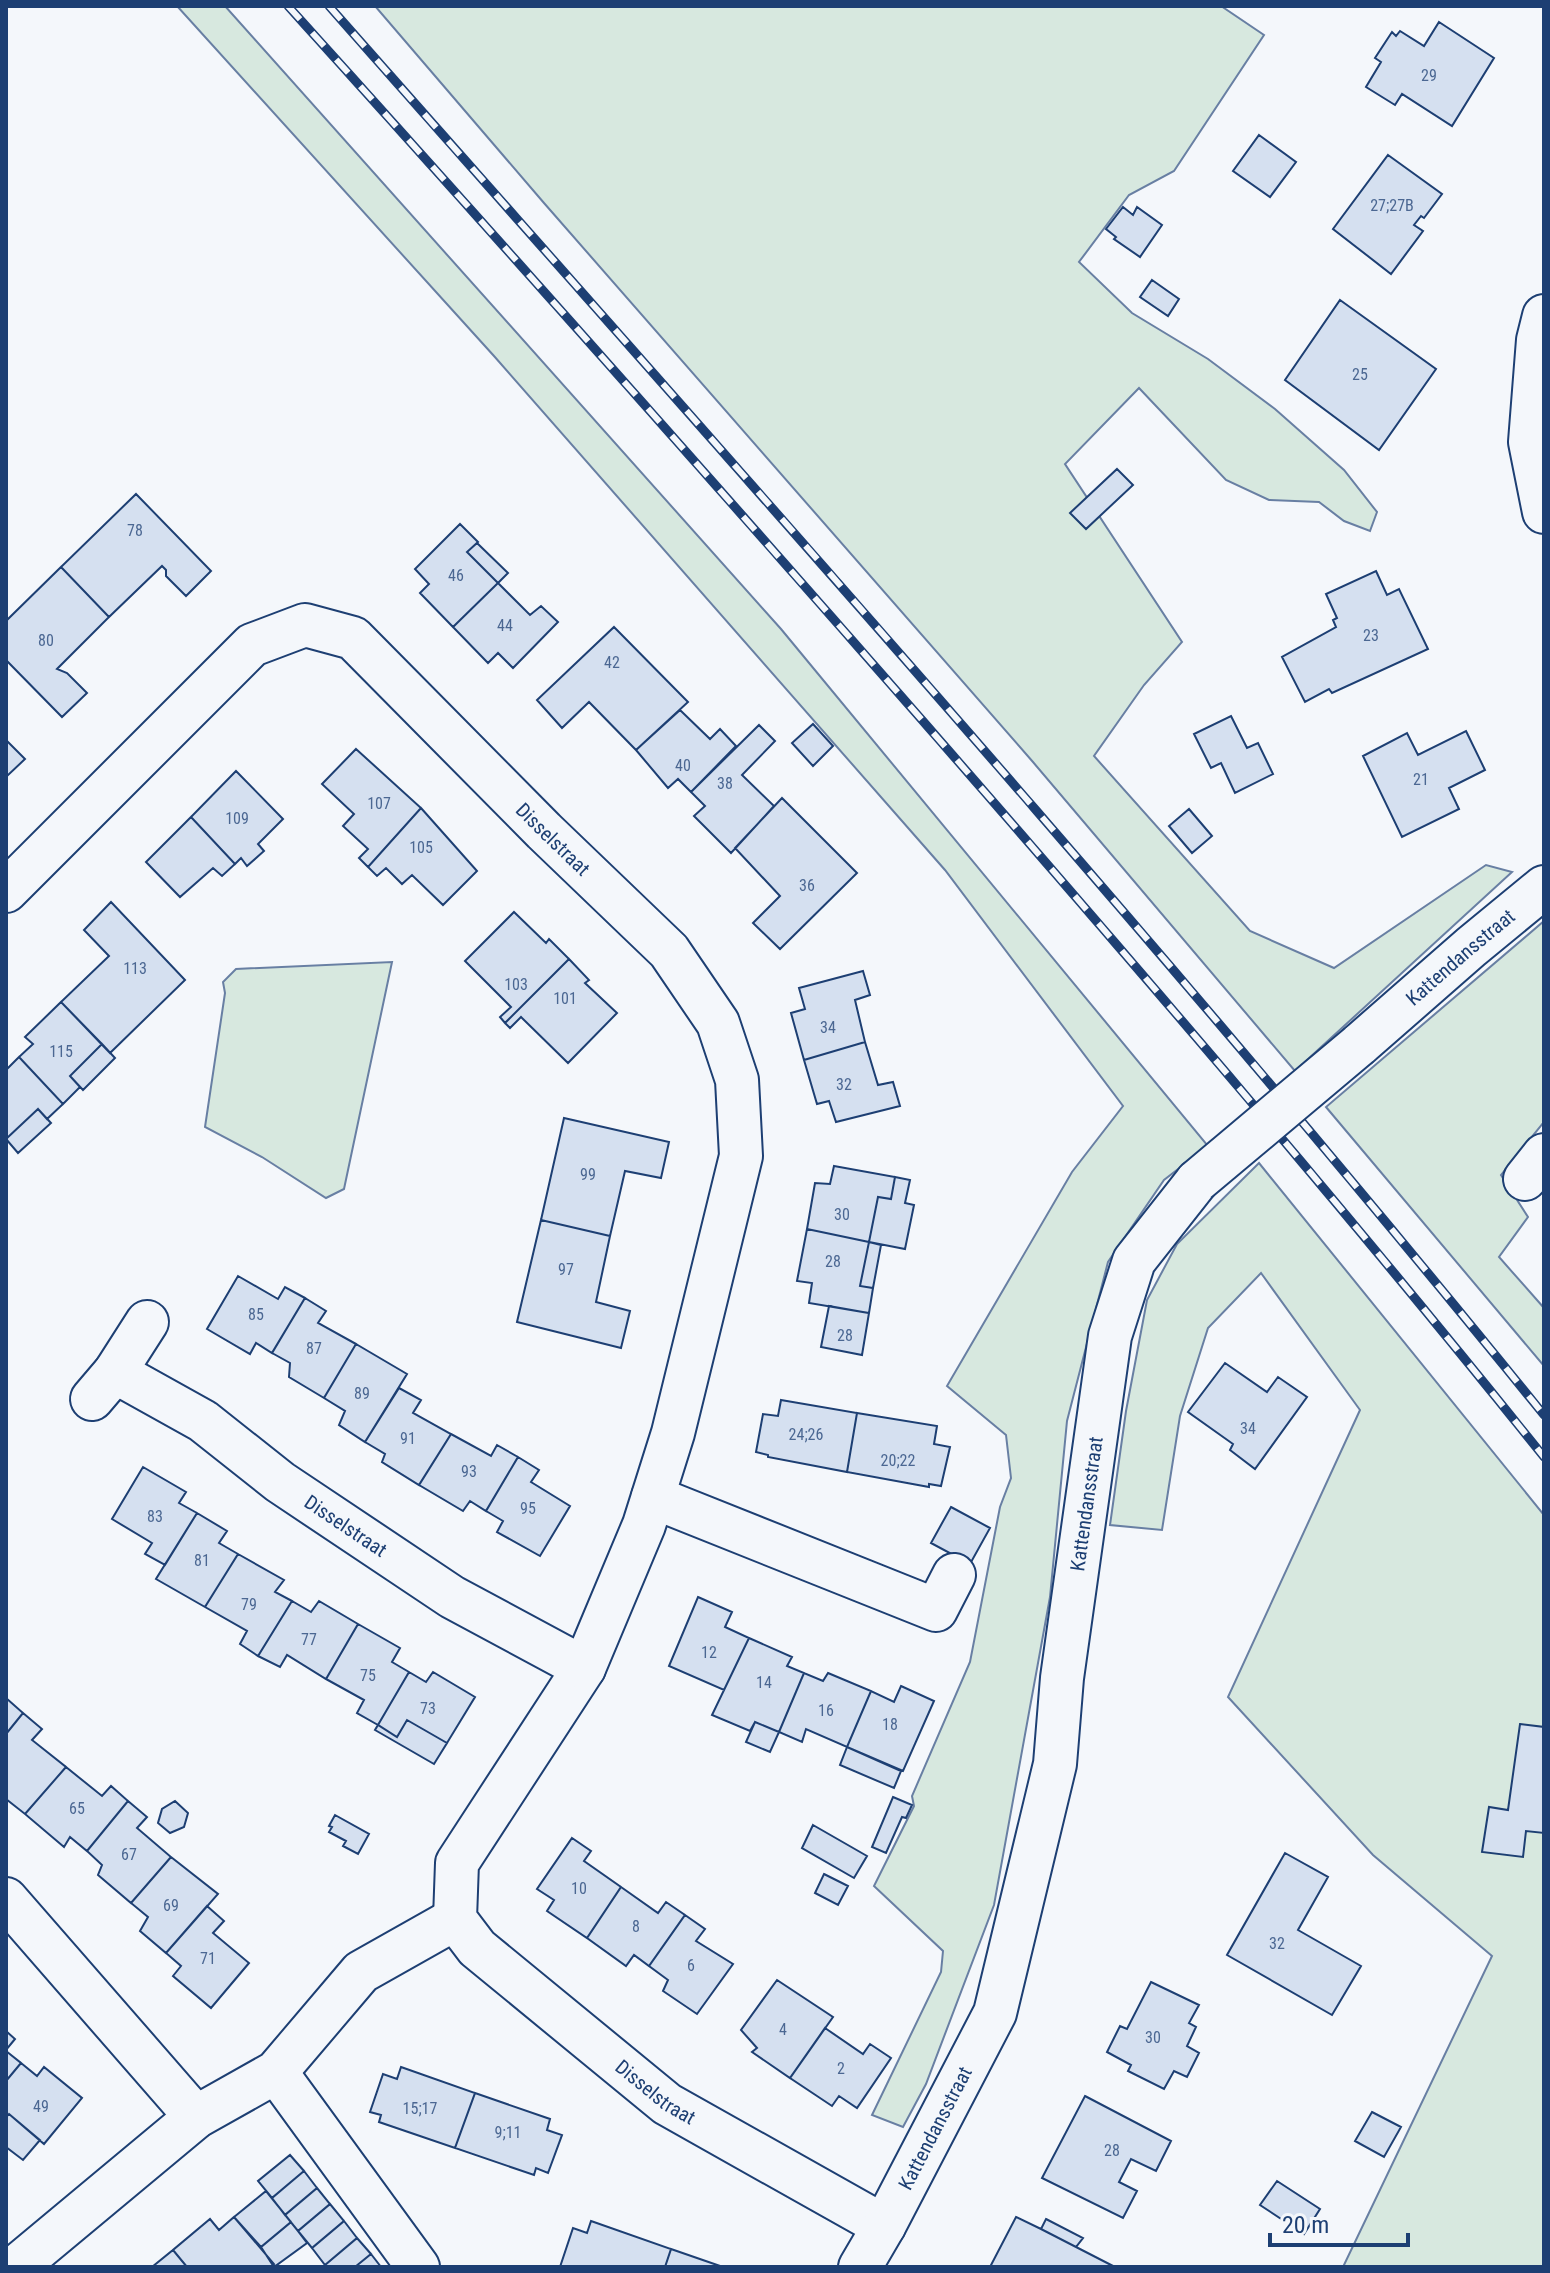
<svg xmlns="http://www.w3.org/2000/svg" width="1550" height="2273" font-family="'Roboto Condensed',sans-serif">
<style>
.green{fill:#d7e8df;stroke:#687fa3;stroke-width:2}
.building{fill:#d5e0f0;stroke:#1d3f73;stroke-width:2}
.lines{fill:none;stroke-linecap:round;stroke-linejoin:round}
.street-casing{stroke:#1d3f73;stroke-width:46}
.street{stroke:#f4f7fb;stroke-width:42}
.rail-casing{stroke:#1d3f73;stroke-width:9}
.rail{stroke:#f4f7fb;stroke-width:6;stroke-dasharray:18;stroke-linecap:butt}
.street-bridge-casing{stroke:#1d3f73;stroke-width:46;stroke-linecap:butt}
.street-bridge{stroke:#f4f7fb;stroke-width:42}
.labels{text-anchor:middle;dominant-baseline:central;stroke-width:6;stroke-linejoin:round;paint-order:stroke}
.number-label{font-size:16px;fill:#4b6792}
.street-label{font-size:20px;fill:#1d3f73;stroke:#f4f7fb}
</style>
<rect width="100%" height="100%" fill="#f4f7fb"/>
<path class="green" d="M177,6H225L781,629L1208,1146L1164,1180L1108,1262L1067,1421L1050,1597L994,1905L926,2084L903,2127L872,2115L941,1972L943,1951L874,1886L914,1806L912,1796L970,1662L1000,1507L1011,1478L1006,1435L947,1386L1072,1172L1123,1106L945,870L494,356Z
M375,6H1221L1264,35L1174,171L1129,195L1079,262L1132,313L1208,359L1275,409L1344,470L1377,512L1370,531L1344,521L1319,502L1269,500L1226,480L1139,388L1065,464L1182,642L1144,685L1094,756L1250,931L1334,968L1486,865L1512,872L1295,1071L1033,762L544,203Z
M1544,921V1122L1501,1175L1528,1217L1499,1257L1544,1308V1366L1326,1107Z
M392,962L344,1189L326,1198L262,1157L205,1127L225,993L223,982L236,969Z
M1259,1163L1544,1515V2267H1343L1492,1956L1373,1855L1228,1697L1360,1410L1261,1273L1208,1328L1180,1416L1162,1530L1110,1525L1126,1411L1147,1300L1177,1244Z"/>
<path class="building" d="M1439,22L1494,58L1452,126L1402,94L1395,105L1366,87L1381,62L1375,58L1392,32L1396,36L1400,31L1424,46Z
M1259,135L1296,162L1270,197L1233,171Z
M1388,155L1442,194L1424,218L1421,216L1414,225L1423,231L1391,274L1333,229Z
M1123,207L1133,215L1137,207L1162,225L1140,257L1114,239L1116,237L1106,229Z
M1152,280L1179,299L1168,316L1140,297Z
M1340,300L1436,369L1379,450L1285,380Z
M1117,469L1133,485L1086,529L1070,513Z
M136,494L211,571L186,596L166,576V570L162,566L109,617L61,567Z
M460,524L478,542L467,552L498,583L453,627L420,593L429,584L415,569Z
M477,543L508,573L498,583L467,552Z
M61,567L109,617L57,669L67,673L87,693L62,717L6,660V621Z
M1376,571L1387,595L1399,589L1428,649L1332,693L1329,689L1305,702L1282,657L1336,627L1333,620L1337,618L1326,594Z
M498,583L530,615L541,606L558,622L513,668L498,653L488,663L453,627Z
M614,627L688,702L636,750L589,702L562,728L537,700Z
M680,710L710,739L720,729L736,746L691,792L678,779L668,788L636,750Z
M1231,716L1247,748L1258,743L1273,774L1235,793L1221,763L1211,768L1194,734Z
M813,724L833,746L813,766L792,743Z
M759,725L775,741L742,775L774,806L731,853L694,816L705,806L691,792Z
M1466,731L1485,770L1449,788L1459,809L1402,837L1363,756L1407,733L1418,755Z
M6,740L25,759L6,777Z
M356,749L421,808L368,867L359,858L368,849L343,826L354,814L322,784Z
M236,771L283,819L258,844L264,851L247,866L241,858L235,864L191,817Z
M782,798L857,873L780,949L753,923L780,896L735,848Z
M421,808L477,871L443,905L412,875L402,884L386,868L377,876L368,867Z
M1189,809L1212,836L1192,853L1169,826Z
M191,817L235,864L222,876L213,868L180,897L146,862Z
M111,902L185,980L110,1053L61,1002L109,956L84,930Z
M514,912L546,943L549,939L569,959L505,1023L500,1017L511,1007L465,961Z
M569,959L589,980L585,983L617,1013L568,1063L521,1017L510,1028L505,1023Z
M863,971L870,995L855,1000L865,1042L804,1060L791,1013L805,1009L799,988Z
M61,1002L102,1044L70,1076L80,1087L63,1104L19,1057L33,1044L25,1037Z
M865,1042L878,1085L893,1082L900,1106L836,1122L829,1101L817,1104L804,1060Z
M102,1044L115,1058L83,1090L70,1076Z
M19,1057L63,1104L47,1119L38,1109L6,1139V1070Z
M38,1109L51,1123L18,1153L6,1139Z
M564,1118L669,1142L661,1178L625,1171L610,1236L541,1220Z
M834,1166L895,1177L891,1199L878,1197L869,1242L807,1229L815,1183L830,1184Z
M895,1177L910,1180L905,1203L914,1205L905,1249L869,1242L878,1197L891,1199Z
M541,1220L610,1236L596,1302L630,1311L621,1348L517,1322Z
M807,1229L869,1242L860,1286L873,1288L869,1313L809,1303L812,1283L797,1281Z
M869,1242L881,1245L873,1288L860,1286Z
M238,1276L278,1299L285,1287L305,1298L272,1353L256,1343L250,1354L207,1329Z
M305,1298L326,1311L318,1323L356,1344L324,1398L289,1377L290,1363L272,1353Z
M829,1306L869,1313L862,1355L821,1347Z
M356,1344L407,1374L365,1442L339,1425L345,1411L324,1398Z
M1225,1363L1267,1392L1278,1377L1307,1397L1255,1469L1230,1450L1233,1444L1188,1412Z
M399,1388L421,1400L413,1413L451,1434L419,1485L382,1462L385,1454L365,1442Z
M781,1400L857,1413L847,1472L768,1457V1455L756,1452L763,1414L778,1416Z
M857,1413L937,1426L934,1444L950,1447L941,1486L929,1484V1487L847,1472Z
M451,1434L491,1456L497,1445L518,1457L486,1511L470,1501L463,1511L419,1485Z
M518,1457L539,1470L531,1482L570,1506L540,1556L497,1532L503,1521L486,1511Z
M143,1467L186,1492L179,1503L197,1513L165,1565L145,1554L152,1543L112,1519Z
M951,1507L990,1528L970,1564L931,1543Z
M197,1513L227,1531L219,1543L238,1554L205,1607L156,1579Z
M238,1554L284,1580L275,1592L292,1601L258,1656L240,1644L247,1631L205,1607Z
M698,1597L732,1612L725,1627L749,1638L724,1690L669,1666Z
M292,1601L311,1612L319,1601L358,1624L326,1679L287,1655L280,1667L258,1656Z
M358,1624L400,1648L392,1662L409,1672L378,1725L357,1713L364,1700L326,1679Z
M749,1638L792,1657L787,1666L804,1673L779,1732L755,1722L750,1731L712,1715Z
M409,1672L426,1682L433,1672L475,1697L447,1743L407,1720L397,1737L378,1725Z
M828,1673L871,1691L847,1747L806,1729L802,1742L779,1732L804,1673L823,1681Z
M901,1686L934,1701L903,1771L847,1747L871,1691L894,1702Z
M6,1698L23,1713L6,1734Z
M23,1713L42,1729L32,1740L66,1767L25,1814L6,1799V1734Z
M407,1720L447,1743L434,1764L375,1730L378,1725L397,1737Z
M755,1722L779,1732L770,1752L746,1742Z
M1520,1724L1544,1727V1833L1526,1831L1523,1857L1482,1852L1489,1807L1508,1810Z
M847,1747L901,1771L894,1788L840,1765Z
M66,1767L102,1796L111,1786L128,1801L87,1851L70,1837L64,1847L25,1814Z
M893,1797L912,1805L906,1818L902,1817L886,1853L872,1847Z
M128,1801L147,1817L137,1828L171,1857L131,1903L98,1875L102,1865L87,1851Z
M175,1801L188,1813L184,1827L170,1833L158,1823L162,1809Z
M335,1815L369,1834L358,1854L343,1846L346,1841L329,1832L332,1827L329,1826Z
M813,1825L867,1856L854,1878L802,1848Z
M572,1838L591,1851L584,1861L621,1887L587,1938L547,1911L554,1900L537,1889Z
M1285,1853L1328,1877L1298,1930L1361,1966L1332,2015L1227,1955Z
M171,1857L218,1894L166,1953L140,1931L148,1917L131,1903Z
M824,1874L848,1886L838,1905L815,1893Z
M621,1887L658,1913L666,1902L685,1915L649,1966L634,1955L626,1966L587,1938Z
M207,1906L224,1921L213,1933L249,1963L211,2008L173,1976L181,1966L166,1953Z
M685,1915L705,1929L696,1941L733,1964L697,2014L663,1991L668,1980L649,1966Z
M777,1980L833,2017L790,2078L752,2052L757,2048L741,2030Z
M1151,1982L1199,2005L1189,2023L1196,2027L1187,2046L1199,2053L1187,2077L1174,2071L1164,2089L1128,2071L1131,2065L1107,2052L1120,2026L1127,2029Z
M825,2028L863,2054L870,2044L891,2058L857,2108L839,2096L832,2106L790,2078Z
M6,2031L15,2039L6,2050Z
M6,2051L21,2063L6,2081Z
M21,2063L37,2076L44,2067L82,2098L44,2144L9,2114L6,2117V2081Z
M401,2067L475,2093L455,2148L379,2122L381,2115L370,2112L383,2074L397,2079Z
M475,2093L550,2119L547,2130L562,2135L548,2173L536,2168L534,2175L455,2148Z
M1085,2096L1171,2141L1156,2171L1131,2159L1119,2182L1137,2191L1123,2218L1042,2178Z
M1372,2112L1401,2127L1384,2157L1355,2141Z
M9,2114L40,2140L23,2160L6,2147V2117Z
M290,2155L304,2171L272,2198L258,2181Z
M304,2171L317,2188L285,2215L272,2198Z
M1277,2181L1320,2209L1304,2234L1260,2205Z
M317,2188L330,2204L298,2231L285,2215Z
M266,2191L291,2222L261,2247L234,2217Z
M330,2204L344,2221L312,2248L298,2231Z
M234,2217L274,2264L270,2267H187L173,2250L210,2219L219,2230Z
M1016,2217L1041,2229L1115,2267H990Z
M1046,2219L1083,2238L1076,2247L1041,2229Z
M344,2221L357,2238L325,2265L312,2248Z
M591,2221L671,2249L665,2267H560L573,2228L587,2233Z
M291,2222L307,2243L274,2267L261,2247Z
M357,2238L371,2254L355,2267H326L325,2265Z
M671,2249L723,2267H665Z
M173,2250L187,2267H152Z
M371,2254L381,2267H355Z"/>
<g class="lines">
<g class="street-casing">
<g id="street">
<path d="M1544,316L1538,340L1530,442L1544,512"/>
<path id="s1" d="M6,891L252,645L305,625L353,638L544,831L669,951L718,1023L737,1080L741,1156L673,1433L644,1525L584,1668L457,1863L455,1919L477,1948L667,2104L884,2226"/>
<path id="s2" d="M1359,1045L1471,947L1544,887"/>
<path d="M1525,1179L1544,1155"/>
<path id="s3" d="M115,1372L203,1421L280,1482L452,1597L584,1668"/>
<path d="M92,1399L115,1372L147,1322"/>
<path d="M653,1497L936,1610L954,1575"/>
<path d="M6,1899L196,2117"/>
<path d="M276,2072L418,2267"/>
<path d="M16,2267L196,2117L276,2072L361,1972L455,1919"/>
<path id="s4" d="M860,2267L884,2226L995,2013L1055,1764L1062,1678L1110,1336L1134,1261L1197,1181"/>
</g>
</g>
<use href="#street" class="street"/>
<g class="rail-casing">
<path id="rail" d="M288,6C501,242 712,480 922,720C1133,962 1343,1206 1544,1457
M329,6C739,471 1154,933 1544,1415"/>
</g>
<use href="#rail" class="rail"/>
<g class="street-bridge-casing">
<path id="street-bridge" d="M1197,1181L1359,1045"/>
</g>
<use href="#street-bridge" class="street-bridge"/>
</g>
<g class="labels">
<g class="number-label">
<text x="1429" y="75">29</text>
<text x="1392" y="205">27;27B</text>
<text x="1360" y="374">25</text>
<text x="135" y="530">78</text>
<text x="456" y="575">46</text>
<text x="505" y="625">44</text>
<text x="1371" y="635">23</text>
<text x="46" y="640">80</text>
<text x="612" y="662">42</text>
<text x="683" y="765">40</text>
<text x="1421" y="779">21</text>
<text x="725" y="783">38</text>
<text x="379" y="803">107</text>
<text x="237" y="818">109</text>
<text x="421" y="847">105</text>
<text x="807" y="885">36</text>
<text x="135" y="968">113</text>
<text x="516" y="984">103</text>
<text x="565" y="998">101</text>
<text x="828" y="1027">34</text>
<text x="61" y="1051">115</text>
<text x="844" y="1084">32</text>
<text x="588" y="1174">99</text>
<text x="842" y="1214">30</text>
<text x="833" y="1261">28</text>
<text x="566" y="1269">97</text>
<text x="256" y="1314">85</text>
<text x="845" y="1335">28</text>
<text x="314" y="1348">87</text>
<text x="362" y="1393">89</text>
<text x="1248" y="1428">34</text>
<text x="806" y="1434">24;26</text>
<text x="408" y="1438">91</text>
<text x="898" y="1460">20;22</text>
<text x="469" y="1471">93</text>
<text x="528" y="1508">95</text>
<text x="155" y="1516">83</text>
<text x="202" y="1560">81</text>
<text x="249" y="1604">79</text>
<text x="309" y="1639">77</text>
<text x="709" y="1652">12</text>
<text x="368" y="1675">75</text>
<text x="764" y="1682">14</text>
<text x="428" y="1708">73</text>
<text x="826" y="1710">16</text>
<text x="890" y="1724">18</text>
<text x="77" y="1808">65</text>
<text x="129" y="1854">67</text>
<text x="579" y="1888">10</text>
<text x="171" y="1905">69</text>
<text x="636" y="1926">8</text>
<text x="1277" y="1943">32</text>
<text x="208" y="1958">71</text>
<text x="691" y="1965">6</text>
<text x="783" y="2029">4</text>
<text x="1153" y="2037">30</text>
<text x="841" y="2068">2</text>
<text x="41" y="2106">49</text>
<text x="420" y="2108">15;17</text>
<text x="508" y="2132">9;11</text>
<text x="1112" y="2150">28</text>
</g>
<g class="street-label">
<text stroke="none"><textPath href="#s1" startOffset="738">Disselstraat</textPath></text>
<text stroke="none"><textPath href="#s2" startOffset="134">Kattendansstraat</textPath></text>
<text stroke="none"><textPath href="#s4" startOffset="806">Kattendansstraat</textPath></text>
<text stroke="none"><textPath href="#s3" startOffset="278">Disselstraat</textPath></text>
<text stroke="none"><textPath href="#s1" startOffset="2214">Disselstraat</textPath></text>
<text stroke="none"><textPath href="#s4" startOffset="158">Kattendansstraat</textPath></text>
</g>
</g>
<rect width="1550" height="2273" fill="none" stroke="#1d3f73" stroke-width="16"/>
<path d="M1270 2233v12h138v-12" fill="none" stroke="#1d3f73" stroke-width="4"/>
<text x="1282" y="2233" font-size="24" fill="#1d3f73" stroke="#f4f7fb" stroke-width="6" paint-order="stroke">20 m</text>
</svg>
